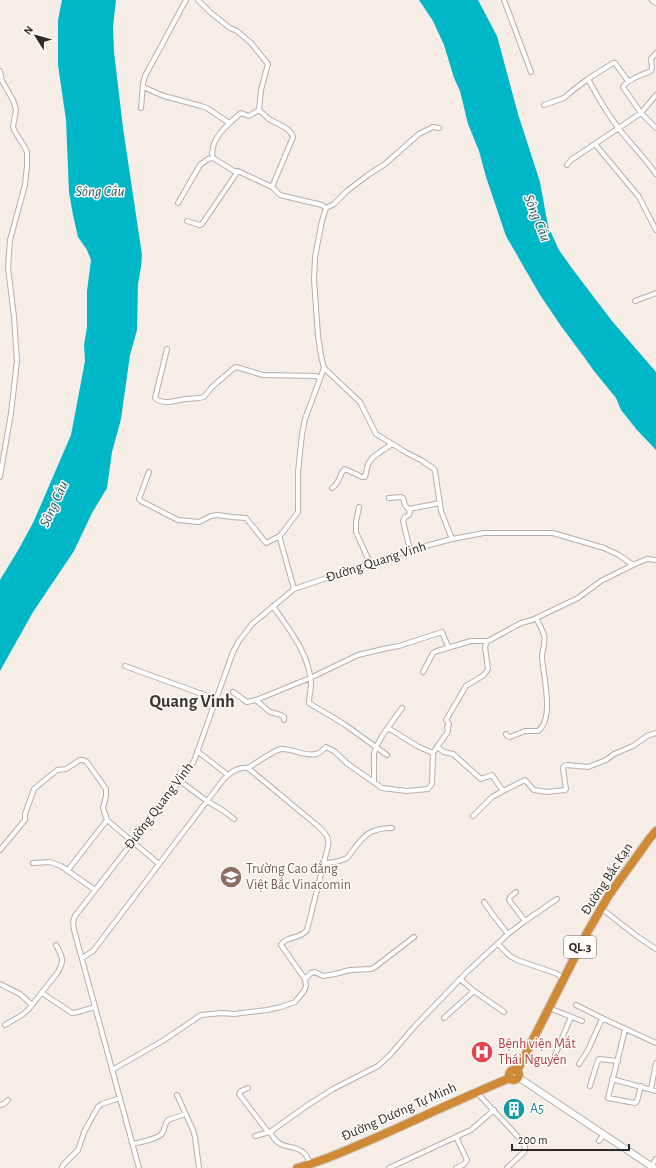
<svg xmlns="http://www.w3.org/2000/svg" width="656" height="1168" font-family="'Alegreya Sans',sans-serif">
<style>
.water{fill:#00b7c8}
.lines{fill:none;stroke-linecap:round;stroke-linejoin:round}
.street-casing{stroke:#b7aea9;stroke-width:6}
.secondary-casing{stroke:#b7aea9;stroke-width:8}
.highway-casing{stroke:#cdcccb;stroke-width:10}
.street{stroke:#fff;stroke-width:4}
.secondary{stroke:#fff;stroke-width:6}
.highway{stroke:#d08934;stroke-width:8}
.labels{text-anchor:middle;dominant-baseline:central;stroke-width:3;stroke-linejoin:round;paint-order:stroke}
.shield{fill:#fffcf9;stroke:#6c6866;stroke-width:1}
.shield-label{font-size:13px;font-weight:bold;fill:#2d2927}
.street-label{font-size:14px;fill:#2d2927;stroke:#fffcf9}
.education-label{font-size:14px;fill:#785e54;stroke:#fffcf9;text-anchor:start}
.health-label{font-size:14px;fill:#be3a42;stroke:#fffcf9;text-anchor:start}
.culture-label{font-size:14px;fill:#0d838f;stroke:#fffcf9;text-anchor:start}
.water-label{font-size:15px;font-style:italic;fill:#255f67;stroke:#fffcf9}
.district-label{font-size:18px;font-weight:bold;fill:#3c3531;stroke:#fffcf9}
</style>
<rect width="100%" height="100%" fill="#f6ede7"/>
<path class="water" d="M62,0H116L113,27L114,52L123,128L142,255L141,267L138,284L137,330L130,355L121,419L112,452L107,488L92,513L74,551L33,612L0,671V580L17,552L33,523L71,435L85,361L84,345L87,327V291L91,260L87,250L78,237L73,215L69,192L66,120L58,65V20Z
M419,0H478L497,36L518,114L540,182L548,226L559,250L574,271L612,321L656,372V450L637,430L621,410L616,398L594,371L584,357L561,326L540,295L506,236L486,177L479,151L468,124L460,91L454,78L444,45L433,21Z"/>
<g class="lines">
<g class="street-casing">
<path id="street" d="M198,0L211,13L230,28L237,31L251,43L268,64L261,90L259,110C263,113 266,117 269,119C277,124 291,128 293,137L272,187
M504,0L531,72
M656,53L651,59L652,67L651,71C643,74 626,80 623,87L641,113L656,128
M0,71L2,81L13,100L16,109L15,116L13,126L14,130L24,146L27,152V166L25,185L10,240L9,253L8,268L14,317L17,361L11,413L0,477
M588,79C597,96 607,113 619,129C631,144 645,158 656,174
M143,87L164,96L201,106L207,108L229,123
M544,105L564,98L572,91L588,79L613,63H615L628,81
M141,108L143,84L145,76L186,0
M259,110L249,116L241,113C229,123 208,140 213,158L234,171L240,172L272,187L280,195L322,205L326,208
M439,128L433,127L419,134L385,164L368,175L347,191L334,204L326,208L322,221L315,257L314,280L318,335L321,356L324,368L360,402L376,434L407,453L421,460L434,469L435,471L441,511L452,539
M595,144L639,197L656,230
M567,165L571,160L641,113L656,95
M178,203L200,165L208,159L213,158
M187,221L200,225L202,224L238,171
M635,301L656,293
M167,349L155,398C162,405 176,401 185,399C192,398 198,399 204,397L212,387L234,368L236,367L263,375L316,376L320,378
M149,472L139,499L141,501L178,520L199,522L211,516L217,515L232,517L246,518L266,543L280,536
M332,488C341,482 338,475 345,469L362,477H365L368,464L373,457L392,444
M389,498L401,497L403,498L405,505L410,511L409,515L405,517L403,521L410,550
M359,507L356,522V532L370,563
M409,509L440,503
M294,589L280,539V536L298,512V472L302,434L305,419L324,368
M273,606C289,629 310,655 311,684C311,690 309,697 309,703L344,724L387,755
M125,666L216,699
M423,672L433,653L437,651L471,641H487L490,640L521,623L532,620L578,598L601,581L633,565
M233,692L247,702L256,700L270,712L281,715L284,717V720
M256,700L310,678L358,655L383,649L399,646L442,632L448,646
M388,728L419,747L433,753
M448,728L449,724L446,720L466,686L484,675L488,669L485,647L487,641
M506,734L507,736L510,737L525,731H538C555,719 543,675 542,657C542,650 546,642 544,635C542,629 539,624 536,618
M437,747L447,733L448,730L447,727
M197,751L228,775
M248,768C256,763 273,751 281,749C293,748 304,757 316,754C320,753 323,750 326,747L334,751L348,764L382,788L407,791L428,789L432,784L433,753L437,747L444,752L453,754L481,779L492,775L503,791L492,797L473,816
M180,781L207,801L224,811L234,819
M374,782V754L376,747L382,736L402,708
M503,791L525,780L534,790L547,792L565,790L566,789L563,768L564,766L567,765L588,767L606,760L614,754L633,746L647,736L656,733
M0,850L25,820V814L34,789L57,770L66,769L80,760H83L87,762L106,789V796L103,808L107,820L159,864
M33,863L50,862L61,866L95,890
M323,863C332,863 339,862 347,858C362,839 366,828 392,828
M68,870L107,820
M516,892L510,897L509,900L525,921
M484,902L493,915L508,934
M602,909L638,937L656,949
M498,944L510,956L517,960L555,973L564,978
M82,958L93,951L223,780C229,773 239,766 248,768L319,827C325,833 330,838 328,846L307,930C301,939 286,936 281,945L305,979L306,986L304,991L295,1002L281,1007L267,1010L234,1014L222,1013L201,1015L164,1040L112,1070
M305,979L311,973L315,972L323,976L335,974L350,970L371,969L375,967L414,937
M460,979L474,991L504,1012
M0,984L20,994L32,1005
M42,993L72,1013L78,1012L95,1007
M576,1005L604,1019
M549,1008L582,1021
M444,1018L474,991
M5,1025L22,1015L28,1010L58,972C65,960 62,956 56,945
M625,1030L608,1098L635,1103L637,1101L641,1086
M555,1055L571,1017
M579,1064L588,1050L601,1021L604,1019L656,1043
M612,1079L656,1091
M590,1086L597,1063L599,1059L618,1061
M248,1088L241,1091L239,1094L268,1132
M651,1089L656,1063
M477,1091L481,1097L521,1140L525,1147L524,1152L507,1168
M177,1095L193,1130L195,1137L199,1168
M0,1105L4,1104L8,1100
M270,1132C281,1153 292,1142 304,1153C307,1156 309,1161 310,1164
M255,1136L270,1132L308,1105L333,1089L378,1066L390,1055L414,1027L468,971L508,934L525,921L557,899
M599,1141L604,1134
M133,1144C140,1142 160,1139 163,1132C165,1128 164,1124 168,1120L185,1114
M62,1168L63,1165L78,1150L85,1130L98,1107L102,1104L120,1098
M139,1168L74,930L73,922L75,916L190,768L194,761L233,652L239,641L252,624L294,589L410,550L452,539L484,533H553L604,548L619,555L633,565L647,559L656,560
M389,1168L471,1130L494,1110
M456,1168C461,1166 465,1165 467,1160L456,1137
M650,1168L656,1159"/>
</g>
<g class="secondary-casing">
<path id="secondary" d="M653,0L656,2
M518,1077L654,1168"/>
</g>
<g class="highway-casing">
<path id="highway" d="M509 1075a5 5 0 1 1 10 0a5 5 0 1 1-10 0Z
M517,1071L588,931L609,895L650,838L656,831
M297,1168C324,1161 349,1149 375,1138C420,1118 464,1097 510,1078"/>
</g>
<use href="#street" class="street"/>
<use href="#secondary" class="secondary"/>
<use href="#highway" class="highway"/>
</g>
<defs>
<g id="university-disc" transform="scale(1.15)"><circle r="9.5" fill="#8d6e63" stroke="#fffcf9"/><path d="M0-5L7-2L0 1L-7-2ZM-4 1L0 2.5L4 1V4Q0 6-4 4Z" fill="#fff"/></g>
<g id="hospital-disc" transform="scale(1.15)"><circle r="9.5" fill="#e0444e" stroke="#fffcf9"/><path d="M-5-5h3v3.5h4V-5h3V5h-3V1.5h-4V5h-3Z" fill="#fff"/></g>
<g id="building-disc" transform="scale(1.15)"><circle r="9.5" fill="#0f9aa8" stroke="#fffcf9"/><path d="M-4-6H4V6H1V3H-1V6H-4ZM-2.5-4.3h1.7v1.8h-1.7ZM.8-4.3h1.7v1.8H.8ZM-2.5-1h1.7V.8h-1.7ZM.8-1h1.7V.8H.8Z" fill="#fff"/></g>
</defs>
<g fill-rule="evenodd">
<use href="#university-disc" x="231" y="877"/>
<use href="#hospital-disc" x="482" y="1052"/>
<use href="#building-disc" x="514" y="1109"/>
</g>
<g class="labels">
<rect class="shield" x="564" y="936" width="32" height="22" rx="3"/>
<g class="shield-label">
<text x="580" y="947">QL.3</text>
</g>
<g class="street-label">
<text transform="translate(376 562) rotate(-18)">Đường Quang Vinh</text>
<text transform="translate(159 806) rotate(-53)">Đường Quang Vinh</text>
<text transform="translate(607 879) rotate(-57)">Đường Bắc Kạn</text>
<text transform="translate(399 1112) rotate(-24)">Đường Dương Tự Minh</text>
</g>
<g class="education-label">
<text x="246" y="869">Trường Cao đẳng<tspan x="246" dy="16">Việt Bắc Vinacomin</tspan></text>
</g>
<g class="health-label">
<text x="498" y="1044">Bệnh viện Mắt<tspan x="498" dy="16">Thái Nguyên</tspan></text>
</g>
<g class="culture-label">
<text x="530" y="1109">A5</text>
</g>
<g class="water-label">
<text x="100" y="191">Sông Cầu</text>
<text transform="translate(537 218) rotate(68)">Sông Cầu</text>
<text transform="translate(54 504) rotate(-65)">Sông Cầu</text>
</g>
<g class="district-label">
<text x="192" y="702">Quang Vinh</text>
</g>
</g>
<g transform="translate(36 36) rotate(307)" stroke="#fffcf9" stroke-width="3" paint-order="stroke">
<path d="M0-3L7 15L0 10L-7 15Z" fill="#2d2927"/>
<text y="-6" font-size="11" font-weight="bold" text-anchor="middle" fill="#2d2927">N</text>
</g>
<path d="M512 1144v6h117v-6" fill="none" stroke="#2d2927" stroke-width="2"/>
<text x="518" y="1144" font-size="12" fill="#2d2927" stroke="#fffcf9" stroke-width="3" paint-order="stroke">200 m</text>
</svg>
